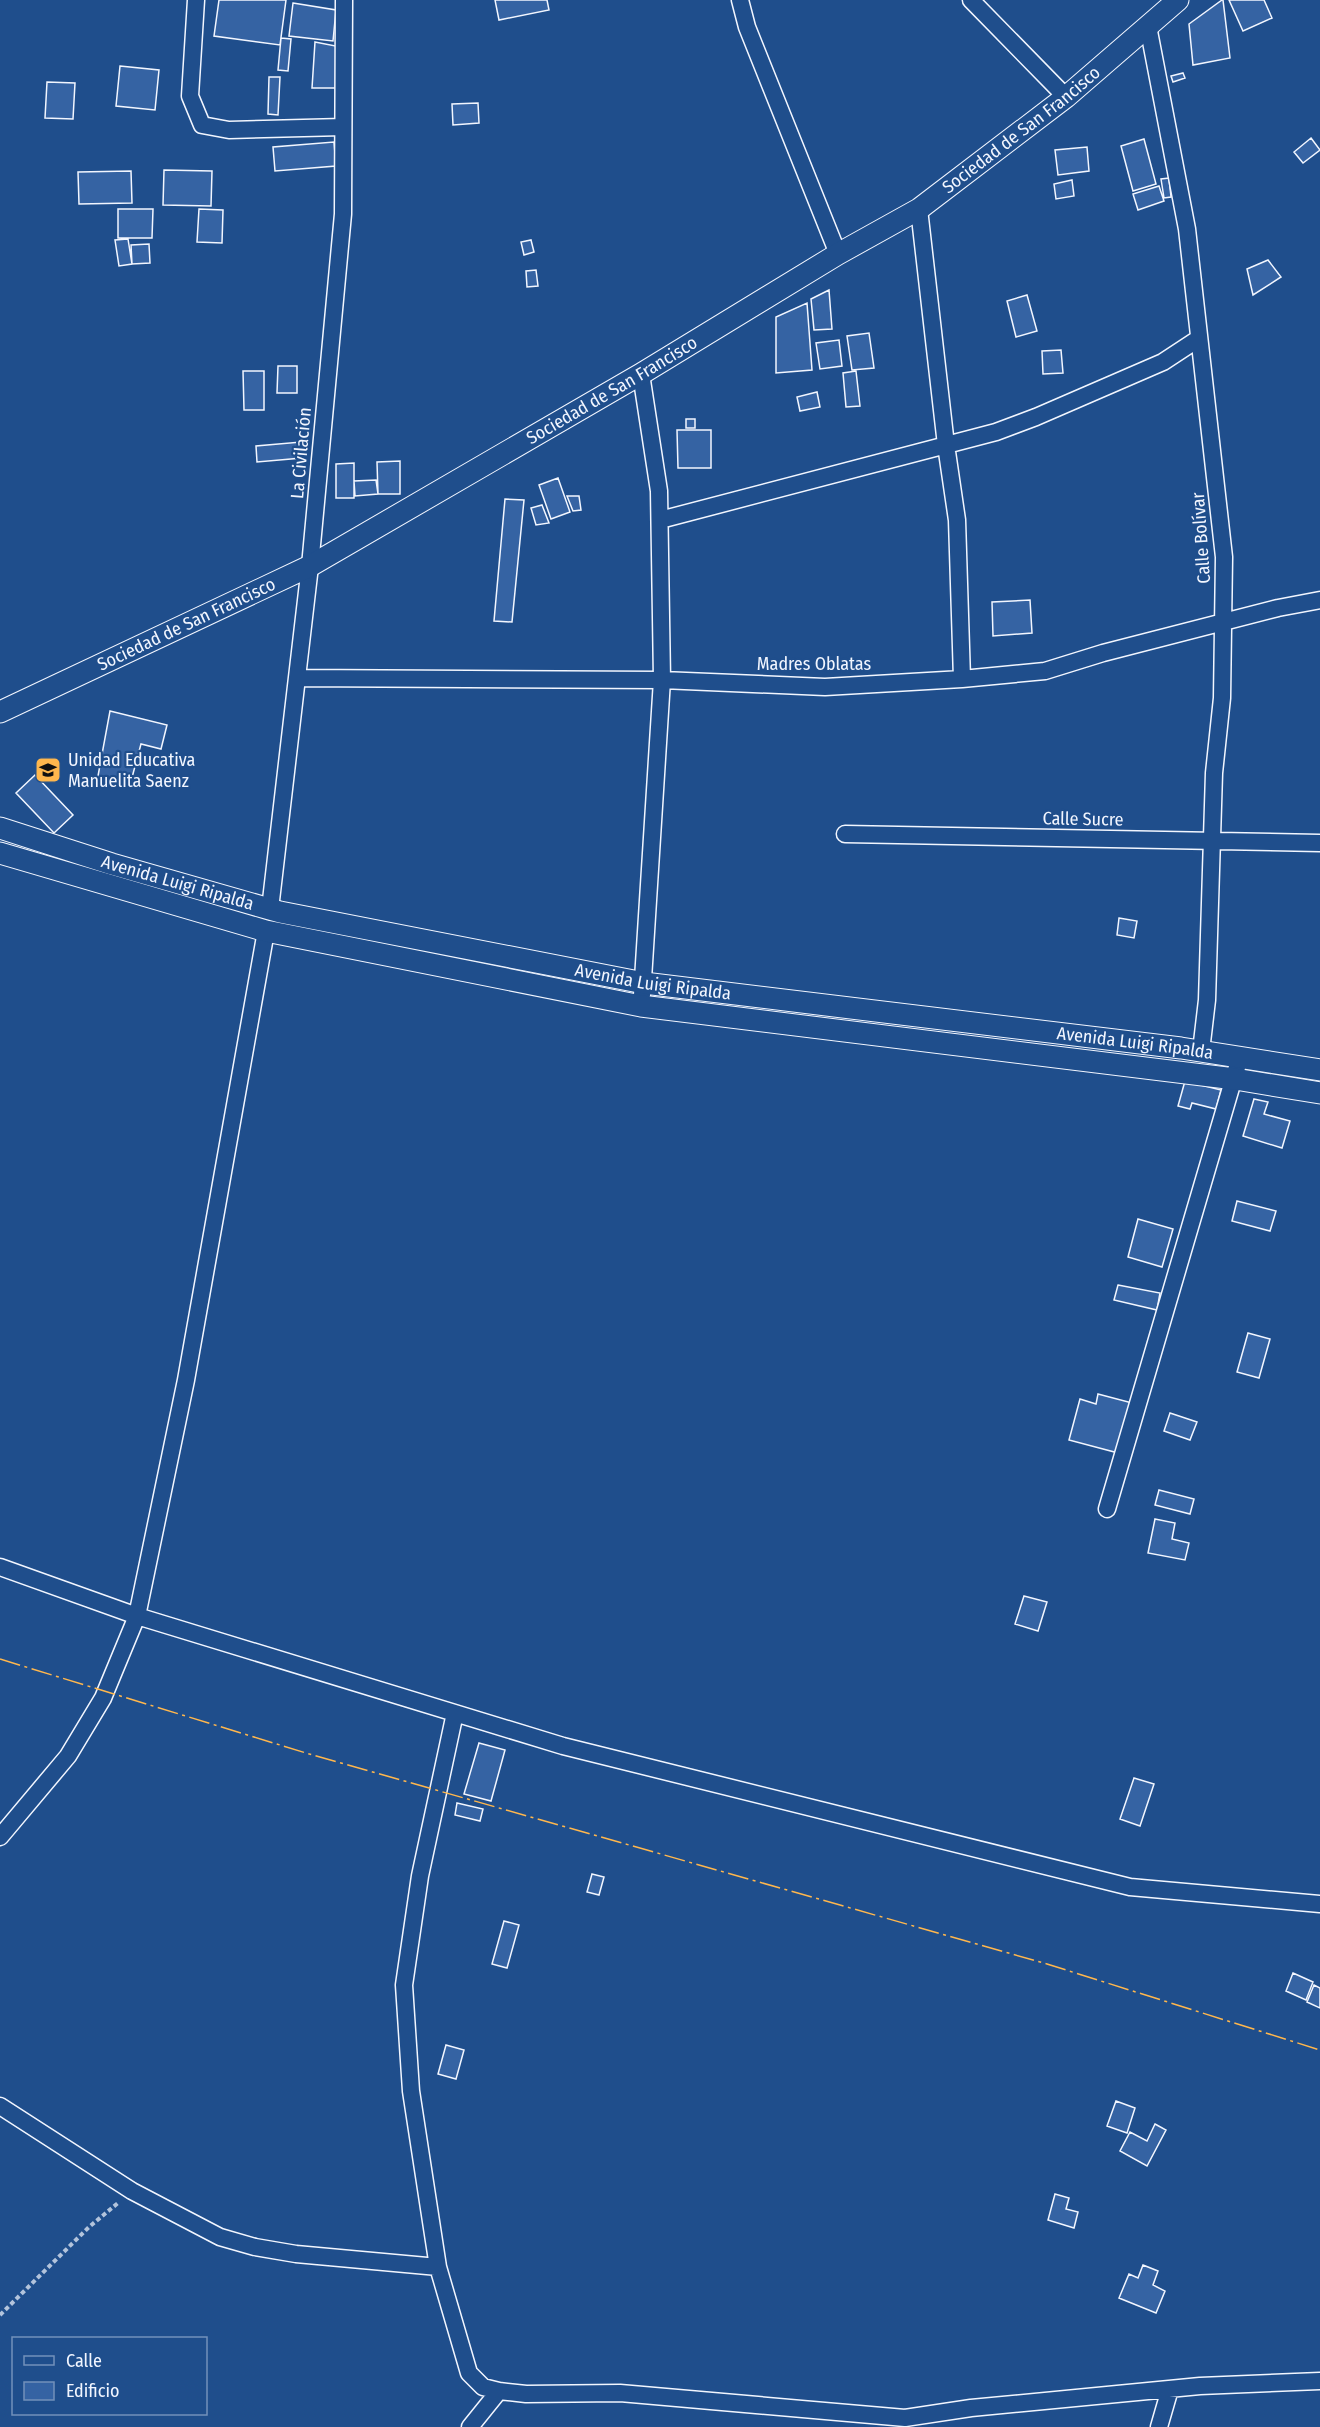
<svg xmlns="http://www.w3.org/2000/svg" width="1320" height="2427" font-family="'Fira Sans Condensed',sans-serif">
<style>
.building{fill:#3563a3;stroke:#f2f6ff;stroke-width:1.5}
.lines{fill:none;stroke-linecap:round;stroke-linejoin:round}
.minor-casing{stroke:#f2f6ff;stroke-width:19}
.tertiary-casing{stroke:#f2f6ff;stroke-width:23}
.path{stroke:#b3c4dc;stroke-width:4;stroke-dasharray:4.5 3;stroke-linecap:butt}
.minor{stroke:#1f4e8c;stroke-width:16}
.tertiary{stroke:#1f4e8c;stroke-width:21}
.power{stroke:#ffb74d;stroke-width:1.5;stroke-dasharray:21 4.5 3 4.5;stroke-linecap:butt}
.labels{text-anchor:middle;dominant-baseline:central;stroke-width:4.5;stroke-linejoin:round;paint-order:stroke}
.street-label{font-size:18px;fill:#f2f6ff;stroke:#1f4e8c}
.poi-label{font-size:18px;fill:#f2f6ff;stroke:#1f4e8c;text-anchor:start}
</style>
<rect width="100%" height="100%" fill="#1f4e8c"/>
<path class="building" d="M219,0H286L280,45L214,36Z
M495,0H547L549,10L499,20Z
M1222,0H1223L1230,58L1193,65L1189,24Z
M1229,0H1264L1272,18L1243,31Z
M293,3L336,10L333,41L289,36Z
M281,38L291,39L288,71L278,70Z
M315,42L341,47L342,88H312Z
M120,66L159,70L155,110L116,106Z
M1183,73L1185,78L1173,82L1171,76Z
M269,77H280L278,115L268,114Z
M47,82L75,83L73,119L45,118Z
M478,103L479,123L453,125L452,104Z
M1311,138L1320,150L1303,163L1294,152Z
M1144,139L1156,184L1133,191L1121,146Z
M334,142L336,166L275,171L273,147Z
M1087,147L1089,171L1058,175L1055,150Z
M164,170L212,171L211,206L163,205Z
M131,171L132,203L79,204L78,172Z
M1169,178L1171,197L1164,198L1161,179Z
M1072,180L1074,196L1056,199L1054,184Z
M1159,186L1164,201L1138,210L1133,194Z
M118,209H153L152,238H118Z
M199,209L223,210L222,243L197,242Z
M128,239L132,264L119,266L115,240Z
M531,240L534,252L524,255L521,242Z
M149,244L150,263L132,264L131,245Z
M1268,260L1281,277L1253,295L1247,269Z
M536,270L538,286L527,287L526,271Z
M829,290L832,329L814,330L811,299Z
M1027,295L1037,331L1016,337L1007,301Z
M807,303L812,370L776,373V317Z
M869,333L874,368L852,370L847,336Z
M839,340L842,366L820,369L816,343Z
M1061,350L1063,373L1043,374L1042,351Z
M278,366H297V393H277Z
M243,371H264V410H244Z
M856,371L860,406L846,407L843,373Z
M817,392L820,407L800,411L797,397Z
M686,419H695V428H686Z
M677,430H711V468H678Z
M301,442L302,458L257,462L256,446Z
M400,461V494H378L377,462Z
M354,463V498H336V464Z
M558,478L570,512L551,519L539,485Z
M376,480L378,494L355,496L354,481Z
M567,496H579L581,510L573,511Z
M505,499L524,500L512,622L494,621Z
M542,505L549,523L536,525L531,508Z
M1030,600L1032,633L993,636L992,602Z
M110,711L167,725L161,749L141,744L130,785L98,776Z
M35,775L73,815L54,833L16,793Z
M1119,918L1137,921L1134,938L1117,935Z
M1185,1081L1221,1090L1216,1109L1192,1103L1190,1109L1178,1106Z
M1254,1099L1268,1102L1264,1114L1290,1121L1282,1148L1243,1136Z
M1237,1201L1276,1211L1270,1231L1232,1221Z
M1138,1219L1173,1229L1162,1267L1128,1257Z
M1118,1285L1160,1293L1157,1310L1114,1300Z
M1248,1333L1270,1339L1259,1378L1237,1372Z
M1098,1394L1136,1404L1122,1454L1069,1440L1080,1399L1096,1404Z
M1170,1413L1197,1422L1190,1440L1164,1431Z
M1159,1490L1194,1499L1190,1514L1155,1505Z
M1155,1519L1175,1523L1172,1539L1189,1543L1185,1560L1148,1553Z
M1024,1596L1047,1602L1038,1631L1015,1624Z
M479,1743L505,1750L491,1801L464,1794Z
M1134,1778L1154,1784L1140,1826L1120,1819Z
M457,1803L483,1809L480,1821L455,1815Z
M592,1874L604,1877L599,1895L587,1892Z
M504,1921L519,1925L507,1968L492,1964Z
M1293,1973L1313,1982L1306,2000L1286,1991Z
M1314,1985L1320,1988V2008L1307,2002Z
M446,2045L464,2050L456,2079L438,2074Z
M1116,2101L1135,2108L1127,2133L1107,2126Z
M1155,2124L1166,2130L1147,2166L1120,2151L1130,2132L1147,2141Z
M1055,2194L1069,2198L1066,2209L1078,2212L1074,2228L1048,2220Z
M1143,2265L1158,2271L1153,2285L1165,2291L1156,2313L1119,2298L1129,2274L1138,2278Z"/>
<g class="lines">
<g class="minor-casing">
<path id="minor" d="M196,0L190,96L202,125L229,130L343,127
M740,0L747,27L838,254
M971,0L1066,97
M1148,26L1187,229L1224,557L1222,698L1214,773L1207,1000L1201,1051
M919,209L946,445L957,520L962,679
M641,374L659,491L662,680L642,995
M660,520L996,432L1036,417L1163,362L1198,339
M297,678L662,680L825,687L962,679L1045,671L1103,653L1278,608L1320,600
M845,834L1320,843
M270,909L310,566L343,214L344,0
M1107,1509L1240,1057
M0,1567L137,1616L563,1746L1130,1887L1320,1904
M0,1837L68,1756L103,1698L137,1616L186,1380L266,931
M0,2106L132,2191L220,2237L255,2247L296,2254L438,2267L469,2373L483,2387L499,2391L526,2394L620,2393L905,2418L971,2408L1200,2386L1320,2381
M438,2267L411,2091L404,1985L420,1876L455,1713
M470,2427L499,2391
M1159,2427L1170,2389"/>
</g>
<g class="tertiary-casing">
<g id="tertiary">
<path id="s1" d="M0,712L310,566L641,374L838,254L919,209L1066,97L1178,0"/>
<path id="s2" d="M0,828L112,864L280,912L644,983L1181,1048L1320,1070"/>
<path d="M0,853L266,931L641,1006L1235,1079L1320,1093"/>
</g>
</g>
<path class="path" d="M0,2315L89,2227L118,2203"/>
<use href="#minor" class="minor"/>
<use href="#tertiary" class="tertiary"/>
<path class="power" d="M0,1659L306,1753L1047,1964L1320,2050"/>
</g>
<defs>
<g id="school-square" transform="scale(1.35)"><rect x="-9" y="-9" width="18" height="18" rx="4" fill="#ffb74d" stroke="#1f4e8c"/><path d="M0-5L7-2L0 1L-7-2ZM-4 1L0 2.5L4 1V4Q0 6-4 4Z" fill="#111"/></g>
</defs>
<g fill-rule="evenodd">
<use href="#school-square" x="48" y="770"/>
</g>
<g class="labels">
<g class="street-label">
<text stroke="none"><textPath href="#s1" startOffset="1178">Sociedad de San Francisco</textPath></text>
<text stroke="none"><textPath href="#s1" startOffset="692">Sociedad de San Francisco</textPath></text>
<text transform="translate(301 453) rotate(-85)">La Civilación</text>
<text transform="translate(1201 538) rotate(-94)">Calle Bolívar</text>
<text stroke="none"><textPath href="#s1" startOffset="206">Sociedad de San Francisco</textPath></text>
<text x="814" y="664">Madres Oblatas</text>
<text transform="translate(1083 819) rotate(1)">Calle Sucre</text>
<text stroke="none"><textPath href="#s2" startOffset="186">Avenida Luigi Ripalda</textPath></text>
<text stroke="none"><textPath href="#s2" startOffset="672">Avenida Luigi Ripalda</textPath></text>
<text stroke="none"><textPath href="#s2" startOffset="1158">Avenida Luigi Ripalda</textPath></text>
</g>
<g class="poi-label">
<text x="68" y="760">Unidad Educativa<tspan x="68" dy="21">Manuelita Saenz</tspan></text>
</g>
</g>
<rect x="12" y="2337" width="195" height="78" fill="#1f4e8c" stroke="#7391ba" stroke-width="1.5"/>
<rect x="24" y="2356" width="30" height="9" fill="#1f4e8c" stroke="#7391ba" stroke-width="1.5"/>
<text x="66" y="2367" font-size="18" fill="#f2f6ff">Calle</text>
<rect x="24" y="2382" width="30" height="18" fill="#3563a3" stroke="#7391ba" stroke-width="1.5"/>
<text x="66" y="2397" font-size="18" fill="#f2f6ff">Edificio</text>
</svg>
